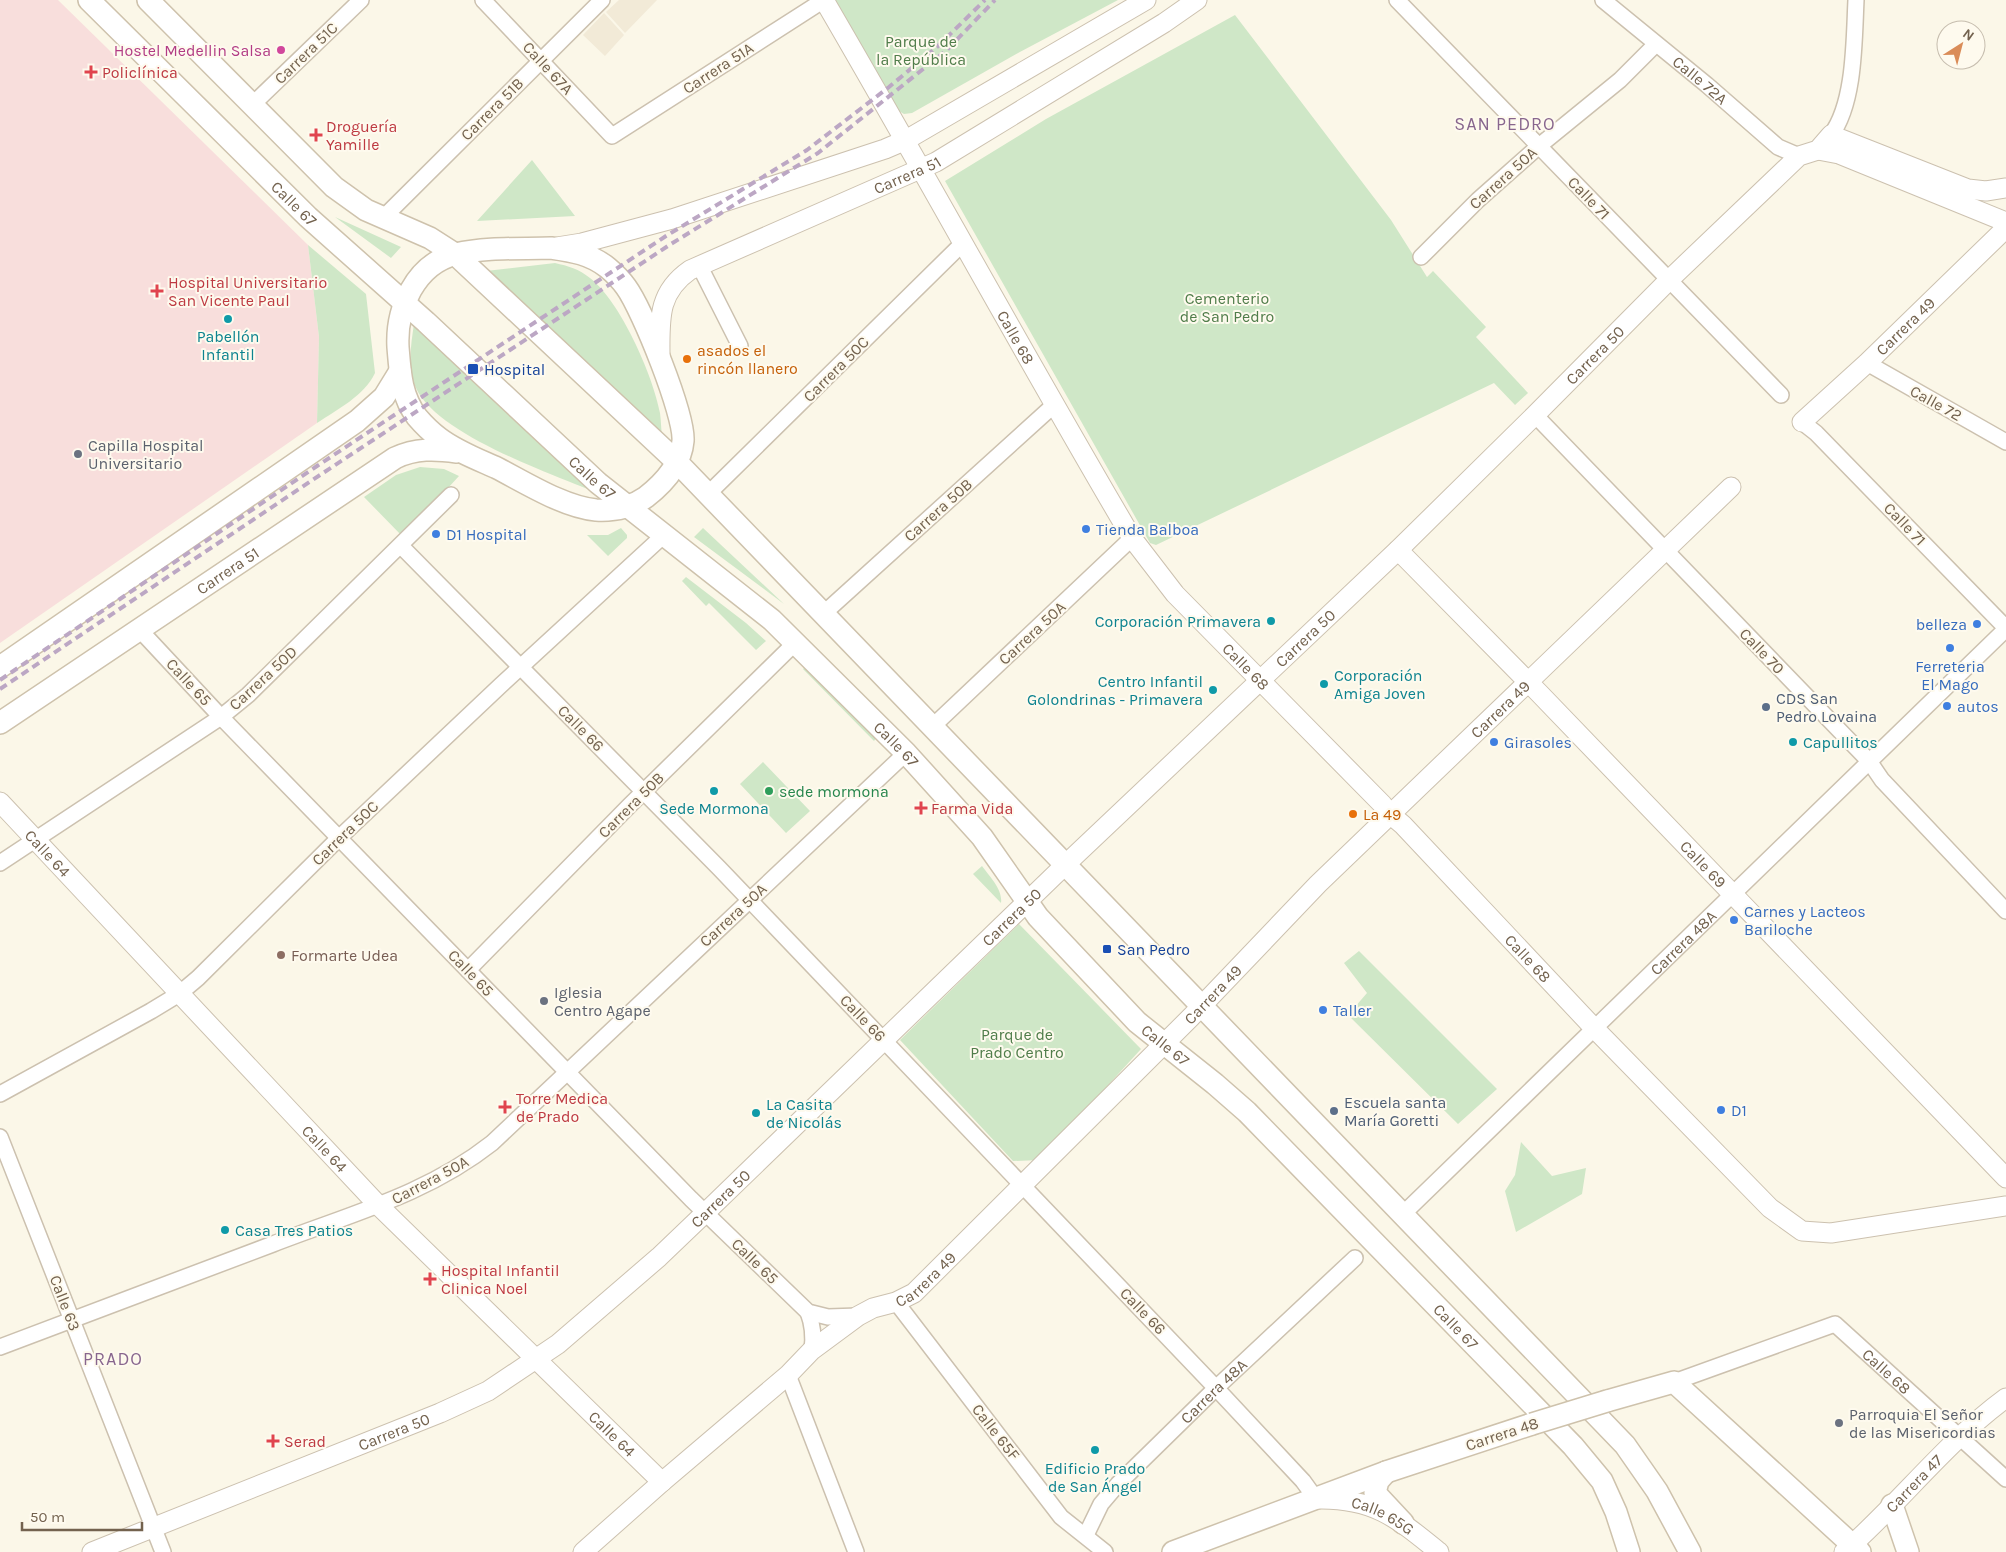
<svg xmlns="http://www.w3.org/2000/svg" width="2006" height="1552" font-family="Karla,sans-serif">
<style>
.residential{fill:#f2ead7}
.medical{fill:#f8dedc}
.green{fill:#cfe7c7}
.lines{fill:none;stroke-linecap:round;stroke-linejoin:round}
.minor-casing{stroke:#ccc1af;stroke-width:18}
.tertiary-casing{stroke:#ccc1af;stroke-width:21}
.secondary-casing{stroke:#cec2ac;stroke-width:24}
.minor{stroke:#fff;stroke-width:15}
.tertiary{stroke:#fff;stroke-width:19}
.secondary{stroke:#fff;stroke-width:21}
.rail{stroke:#bca7c4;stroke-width:4;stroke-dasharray:8 5;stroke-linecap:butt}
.secondary-bridge-casing{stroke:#cec2ac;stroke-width:24;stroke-linecap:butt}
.secondary-bridge{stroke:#fff;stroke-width:21}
.hotel-dot{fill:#d1479c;stroke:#fefaee;stroke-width:2}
.health-dot{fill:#e0444e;stroke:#fefaee;stroke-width:2}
.culture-dot{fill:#0f9aa8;stroke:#fefaee;stroke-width:2}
.food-dot{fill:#e8710a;stroke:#fefaee;stroke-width:2}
.transit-dot{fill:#1a4fb4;stroke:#fefaee;stroke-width:2}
.worship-dot{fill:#6b7280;stroke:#fefaee;stroke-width:2}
.shop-dot{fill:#3f7fe0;stroke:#fefaee;stroke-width:2}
.service-dot{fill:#5c6f8a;stroke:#fefaee;stroke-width:2}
.leisure-dot{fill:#2e9e5b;stroke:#fefaee;stroke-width:2}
.education-dot{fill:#8d6e63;stroke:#fefaee;stroke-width:2}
.labels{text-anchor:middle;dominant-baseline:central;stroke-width:4;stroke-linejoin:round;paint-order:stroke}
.park-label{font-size:16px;fill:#507d4a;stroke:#fefaee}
.hotel-label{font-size:16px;fill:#b23c85;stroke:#fefaee;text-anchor:end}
.street-label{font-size:16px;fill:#73624e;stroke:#fefaee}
.health-label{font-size:16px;fill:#be3a42;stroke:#fefaee;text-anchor:start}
.culture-label{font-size:16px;fill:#0d838f;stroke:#fefaee;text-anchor:start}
.food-label{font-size:16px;fill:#c56008;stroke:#fefaee;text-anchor:start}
.transit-label{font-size:16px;fill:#164399;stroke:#fefaee;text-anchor:start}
.worship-label{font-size:16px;fill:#5b616d;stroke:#fefaee;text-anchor:start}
.shop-label{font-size:16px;fill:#366cbe;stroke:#fefaee;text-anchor:start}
.service-label{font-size:16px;fill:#4e5e75;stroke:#fefaee;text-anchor:start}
.leisure-label{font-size:16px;fill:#27864d;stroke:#fefaee;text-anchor:start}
.education-label{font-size:16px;fill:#785e54;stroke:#fefaee;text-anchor:start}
.neighbourhood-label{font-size:18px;letter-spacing:1px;fill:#88668e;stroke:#fefaee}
</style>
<rect width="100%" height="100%" fill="#fbf7e8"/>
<path class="residential" d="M619,0H657L625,33L606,12Z
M604,13L624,35L605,56L583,35Z"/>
<path class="medical" d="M0,0H58L308,245L319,337L317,423L0,643Z"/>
<path class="green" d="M835,0H1118L1018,53L912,113L904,114L899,111Z
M1235,15L1391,220L1427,277L1433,271L1486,327L1476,337L1528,393L1515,405L1494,383L1156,545L1150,543L945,181L1046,119Z
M532,160L575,216L477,221Z
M335,217L401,247L391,258Z
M308,245L366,294L375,373C364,396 338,409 317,423L319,337Z
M555,263C568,266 579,269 590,278C620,301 653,375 660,413C661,420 661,428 662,436L486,271Z
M414,324L592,491C547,472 437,434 416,388C407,368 411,344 414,324Z
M420,467L444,469L459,476L403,537L364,497L396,475Z
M621,528L627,535V538L608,556L587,535H608Z
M703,528L784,604L694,537Z
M686,577L746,623L766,641L756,650L709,603L706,606L682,581Z
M806,666L876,738L874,741L803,669Z
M763,762L810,811L786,833L740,784Z
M982,866C989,876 1003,889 1001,903L973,874Z
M1019,924L1141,1049L1040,1160L1013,1161L900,1040Z
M1359,951L1497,1089L1458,1124L1348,1015L1367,993L1344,963Z
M1521,1142L1552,1176L1586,1168L1582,1194L1516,1232L1505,1191L1515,1175Z"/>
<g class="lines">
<g class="minor-casing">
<g id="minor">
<path d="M483,0L612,136L824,0"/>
<path d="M1397,0L1781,395"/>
<path id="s1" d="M1603,0L1707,85L1778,147L1799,156"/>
<path d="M252,105L361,0"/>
<path d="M1831,135C1855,103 1854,40 1856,0"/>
<path d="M383,218L602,0"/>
<path d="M1421,257L1478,200L1539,146L1620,80L1656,44"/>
<path d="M699,265L740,346"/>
<path d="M1867,363L2006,442"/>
<path d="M1535,415L1869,761L1882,780L2006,911"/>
<path d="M1802,422L1816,433L2006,628"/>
<path d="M708,494L963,243"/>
<path d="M401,546L719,868L1216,1388L1303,1481L1316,1499"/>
<path d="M822,615L1054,405"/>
<path d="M139,629L221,717L691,1199L808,1312L828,1317L858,1316"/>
<path d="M932,727L1132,538"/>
<path d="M0,863L221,717L248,695L451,495"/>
<path d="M468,970L630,805L795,643"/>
<path d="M0,1094L151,1011L179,994L198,978L339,838L501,685L664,535"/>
<path d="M0,1137L163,1552"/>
<path id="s2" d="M1403,1214L2006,629"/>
<path d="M896,1302L1061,1517L1105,1552"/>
<path d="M808,1312C813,1325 814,1336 812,1350"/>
<path d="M0,1347C91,1313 182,1278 273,1244C350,1214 426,1195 492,1143L906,753"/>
<path d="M788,1375L856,1552"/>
<path id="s3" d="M1674,1382L1835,1324L2006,1479"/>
<path id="s4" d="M1086,1535L1101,1504L1118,1484L1216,1388L1355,1258"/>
</g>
</g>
<g class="tertiary-casing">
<g id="tertiary">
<path id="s5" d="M824,0C928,178 1027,360 1132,538L1175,594L1382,804L1390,814L1403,825L1594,1028L1770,1208L1802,1231L1831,1233L2006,1206"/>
<path d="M1818,150L1839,154L2006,222"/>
<path d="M557,247L582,243L672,219L885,149L906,140L1146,0"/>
<path id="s6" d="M660,357C660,320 657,293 690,270L936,162L1164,23L1197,0"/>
<path id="s7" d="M1802,422L1867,363L2006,228"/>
<path id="s8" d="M1398,550L1539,693L2006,1178"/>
<path id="s9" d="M0,802L379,1206L662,1482"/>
<path id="s10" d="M1318,1499C1374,1498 1397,1518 1439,1552"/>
<path id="s11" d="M92,1552L440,1413L488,1391L558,1344L659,1257L705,1213L1065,865L1398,550L1535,415L1669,280L1799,156L1818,150L1831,135L1968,189L1986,191L2006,188"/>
<path id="s12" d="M583,1552L662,1482L788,1375L812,1350L858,1316L873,1308L896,1302L914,1293L1191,1017L1318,884L1731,487"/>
<path id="s13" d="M1844,1552C1900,1503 1946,1442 2006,1398"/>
</g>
</g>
<g class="secondary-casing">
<g id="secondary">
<path id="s14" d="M89,0L308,217L426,322L598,483L772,620L906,753L982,837L1038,917L1137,1022L1215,1084L1247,1112L1573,1446L1602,1481L1616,1512L1629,1552"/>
<path d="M148,0L334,187L366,210L430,238L455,254L677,462L1625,1445L1657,1491L1690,1552"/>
<path d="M551,248C572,251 591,254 608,268C614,273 621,280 626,287C642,309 685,415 683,441C681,464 664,483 646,497C632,507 614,511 596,510C564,507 526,483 497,468C477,459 456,451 439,438C431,432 423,424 417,417C401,396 400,372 398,347C396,309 415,264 456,254C486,247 520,249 551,248Z"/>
<path d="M0,667L357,421L384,397L400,371"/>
<path id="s15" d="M0,723L395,458C416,448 435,449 457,452"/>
<path d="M1607,1401L1674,1382L1860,1552"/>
<path d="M1386,1472L1378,1481L1375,1493L1403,1523"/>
<path d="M1892,1505L1908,1552"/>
<path d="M1173,1552L1386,1472L1532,1424"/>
</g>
</g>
<use href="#minor" class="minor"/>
<use href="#tertiary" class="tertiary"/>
<use href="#secondary" class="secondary"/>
<path class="rail" d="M0,680L317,466L666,236L807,150L889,87L937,47L985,0
M0,689L323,473L671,244L818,153L947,50L995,0"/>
<g class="secondary-bridge-casing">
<path id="secondary-bridge" d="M1532,1424L1607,1401"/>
</g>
<use href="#secondary-bridge" class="secondary-bridge"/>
</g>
<circle class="hotel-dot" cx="281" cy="50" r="5"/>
<g class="health-dot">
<path d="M88.5 64.5h5v5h5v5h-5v5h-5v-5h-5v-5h5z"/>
<path d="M313.5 127.5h5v5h5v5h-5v5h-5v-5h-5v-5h5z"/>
<path d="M154.5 283.5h5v5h5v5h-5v5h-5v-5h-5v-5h5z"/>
<path d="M918.5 800.5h5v5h5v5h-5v5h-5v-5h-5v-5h5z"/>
<path d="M502.5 1099.5h5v5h5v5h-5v5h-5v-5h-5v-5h5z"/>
<path d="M427.5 1271.5h5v5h5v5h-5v5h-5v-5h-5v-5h5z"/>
<path d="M270.5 1433.5h5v5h5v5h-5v5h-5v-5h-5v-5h5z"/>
</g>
<g class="culture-dot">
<circle cx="228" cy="319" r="5"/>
<circle cx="1271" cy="621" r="5"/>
<circle cx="1324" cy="684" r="5"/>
<circle cx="1213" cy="690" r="5"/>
<circle cx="1793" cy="742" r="5"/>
<circle cx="714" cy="791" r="5"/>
<circle cx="756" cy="1113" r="5"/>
<circle cx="225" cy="1230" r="5"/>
<circle cx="1095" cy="1450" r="5"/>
</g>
<g class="food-dot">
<circle cx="687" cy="359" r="5"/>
<circle cx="1353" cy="814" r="5"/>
</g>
<g class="transit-dot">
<rect x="467" y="363" width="12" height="12" rx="2.5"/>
<rect x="1102" y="944" width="10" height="10" rx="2.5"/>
</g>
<g class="worship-dot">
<circle cx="78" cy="454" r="5"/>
<circle cx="544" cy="1001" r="5"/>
<circle cx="1839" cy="1423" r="5"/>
</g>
<g class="shop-dot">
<circle cx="1086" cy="529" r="5"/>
<circle cx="436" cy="534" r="5"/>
<circle cx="1977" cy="624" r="5"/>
<circle cx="1950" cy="648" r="5"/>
<circle cx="1947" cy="706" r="5"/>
<circle cx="1494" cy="742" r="5"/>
<circle cx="1734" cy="920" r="5"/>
<circle cx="1323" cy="1010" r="5"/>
<circle cx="1721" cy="1110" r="5"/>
</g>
<g class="service-dot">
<circle cx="1766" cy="707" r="5"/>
<circle cx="1334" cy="1111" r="5"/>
</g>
<circle class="leisure-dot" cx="769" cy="791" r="5"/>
<circle class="education-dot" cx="281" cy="955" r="5"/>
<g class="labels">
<g class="park-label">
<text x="921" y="41">Parque de<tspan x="921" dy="18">la República</tspan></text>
<text x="1227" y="298">Cementerio<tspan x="1227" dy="18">de San Pedro</tspan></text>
<text x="1017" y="1034">Parque de<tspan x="1017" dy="18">Prado Centro</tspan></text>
</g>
<g class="hotel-label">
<text x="271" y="50">Hostel Medellin Salsa</text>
</g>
<g class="street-label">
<text transform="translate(306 53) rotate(-44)">Carrera 51C</text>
<text transform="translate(548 68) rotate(47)">Calle 67A</text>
<text transform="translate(718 68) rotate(-33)">Carrera 51A</text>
<text stroke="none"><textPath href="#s1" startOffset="126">Calle 72A</textPath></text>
<text transform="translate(492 109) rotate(-45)">Carrera 51B</text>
<text stroke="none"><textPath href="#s6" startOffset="334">Carrera 51</textPath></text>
<text transform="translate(1503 178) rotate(-42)">Carrera 50A</text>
<text transform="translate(1589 198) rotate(46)">Calle 71</text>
<text stroke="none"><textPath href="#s14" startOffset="289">Calle 67</textPath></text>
<text stroke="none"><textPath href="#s7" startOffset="141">Carrera 49</textPath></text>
<text stroke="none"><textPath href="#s5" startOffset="388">Calle 68</textPath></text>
<text stroke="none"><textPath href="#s11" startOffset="1945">Carrera 50</textPath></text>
<text transform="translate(836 369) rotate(-45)">Carrera 50C</text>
<text transform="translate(1936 403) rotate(29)">Calle 72</text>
<text stroke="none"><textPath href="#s14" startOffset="694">Calle 67</textPath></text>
<text transform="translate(938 510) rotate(-42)">Carrera 50B</text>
<text transform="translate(1905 524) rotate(46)">Calle 71</text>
<text stroke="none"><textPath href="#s15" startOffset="274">Carrera 51</textPath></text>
<text transform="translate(1032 633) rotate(-43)">Carrera 50A</text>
<text stroke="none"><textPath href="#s11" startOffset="1540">Carrera 50</textPath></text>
<text transform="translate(1762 651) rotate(46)">Calle 70</text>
<text stroke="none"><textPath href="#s5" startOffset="792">Calle 68</textPath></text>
<text transform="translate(263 678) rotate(-43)">Carrera 50D</text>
<text transform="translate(189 682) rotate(47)">Calle 65</text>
<text stroke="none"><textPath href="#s12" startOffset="1251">Carrera 49</textPath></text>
<text transform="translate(581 728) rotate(45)">Calle 66</text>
<text stroke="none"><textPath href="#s14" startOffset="1099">Calle 67</textPath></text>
<text transform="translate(631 805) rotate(-45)">Carrera 50B</text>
<text transform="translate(345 833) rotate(-44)">Carrera 50C</text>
<text stroke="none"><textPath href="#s9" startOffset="70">Calle 64</textPath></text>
<text stroke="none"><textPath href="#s8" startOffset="438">Calle 69</textPath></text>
<text transform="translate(733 915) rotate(-43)">Carrera 50A</text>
<text stroke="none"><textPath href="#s11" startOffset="1135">Carrera 50</textPath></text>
<text stroke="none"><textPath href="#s2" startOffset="390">Carrera 48A</textPath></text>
<text stroke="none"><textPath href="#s5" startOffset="1198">Calle 68</textPath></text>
<text transform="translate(471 973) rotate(46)">Calle 65</text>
<text stroke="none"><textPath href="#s12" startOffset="846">Carrera 49</textPath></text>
<text transform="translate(863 1018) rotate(46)">Calle 66</text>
<text stroke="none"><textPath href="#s14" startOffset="1504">Calle 67</textPath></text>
<text stroke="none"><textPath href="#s9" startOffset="475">Calle 64</textPath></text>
<text transform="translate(430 1180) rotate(-28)">Carrera 50A</text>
<text stroke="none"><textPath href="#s11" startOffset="730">Carrera 50</textPath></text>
<text transform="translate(755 1261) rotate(44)">Calle 65</text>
<text stroke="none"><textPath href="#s12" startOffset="441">Carrera 49</textPath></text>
<text transform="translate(65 1303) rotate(69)">Calle 63</text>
<text transform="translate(1143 1311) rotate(46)">Calle 66</text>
<text stroke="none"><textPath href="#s14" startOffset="1909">Calle 67</textPath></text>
<text stroke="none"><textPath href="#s3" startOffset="241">Calle 68</textPath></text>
<text stroke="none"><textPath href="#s4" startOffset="194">Carrera 48A</textPath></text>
<text stroke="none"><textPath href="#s11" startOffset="325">Carrera 50</textPath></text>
<text transform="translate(996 1432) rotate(52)">Calle 65F</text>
<text stroke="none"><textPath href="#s9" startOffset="880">Calle 64</textPath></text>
<text transform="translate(1502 1434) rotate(-18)">Carrera 48</text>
<text stroke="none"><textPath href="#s13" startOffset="98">Carrera 47</textPath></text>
<text stroke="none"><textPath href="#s10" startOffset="68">Calle 65G</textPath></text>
</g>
<g class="health-label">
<text x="102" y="72">Policlínica</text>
<text x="326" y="126">Droguería<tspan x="326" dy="18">Yamille</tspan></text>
<text x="168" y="282">Hospital Universitario<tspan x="168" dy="18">San Vicente Paul</tspan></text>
<text x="931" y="808">Farma Vida</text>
<text x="516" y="1098">Torre Medica<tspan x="516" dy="18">de Prado</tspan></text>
<text x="441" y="1270">Hospital Infantil<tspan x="441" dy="18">Clinica Noel</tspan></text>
<text x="284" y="1441">Serad</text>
</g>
<g class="culture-label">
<text x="228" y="336" text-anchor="middle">Pabellón<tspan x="228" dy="18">Infantil</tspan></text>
<text x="1261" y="621" text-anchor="end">Corporación Primavera</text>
<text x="1334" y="675">Corporación<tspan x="1334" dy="18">Amiga Joven</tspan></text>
<text x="1203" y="681" text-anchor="end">Centro Infantil<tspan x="1203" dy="18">Golondrinas - Primavera</tspan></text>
<text x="1803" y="742">Capullitos</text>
<text x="714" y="808" text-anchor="middle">Sede Mormona</text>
<text x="766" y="1104">La Casita<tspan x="766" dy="18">de Nicolás</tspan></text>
<text x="235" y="1230">Casa Tres Patios</text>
<text x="1095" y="1468" text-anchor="middle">Edificio Prado<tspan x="1095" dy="18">de San Ángel</tspan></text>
</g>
<g class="food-label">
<text x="697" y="350">asados el<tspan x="697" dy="18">rincón llanero</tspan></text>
<text x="1363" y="814">La 49</text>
</g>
<g class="transit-label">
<text x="484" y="369">Hospital</text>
<text x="1117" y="949">San Pedro</text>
</g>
<g class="worship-label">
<text x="88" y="445">Capilla Hospital<tspan x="88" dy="18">Universitario</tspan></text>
<text x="554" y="992">Iglesia<tspan x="554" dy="18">Centro Agape</tspan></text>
<text x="1849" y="1414">Parroquia El Señor<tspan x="1849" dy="18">de las Misericordias</tspan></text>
</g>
<g class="shop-label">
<text x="1096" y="529">Tienda Balboa</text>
<text x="446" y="534">D1 Hospital</text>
<text x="1967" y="624" text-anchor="end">belleza</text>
<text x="1950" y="666" text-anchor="middle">Ferreteria<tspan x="1950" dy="18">El Mago</tspan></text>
<text x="1957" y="706">autos</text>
<text x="1504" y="742">Girasoles</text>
<text x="1744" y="911">Carnes y Lacteos<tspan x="1744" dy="18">Bariloche</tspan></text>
<text x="1333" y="1010">Taller</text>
<text x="1731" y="1110">D1</text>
</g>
<g class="service-label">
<text x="1776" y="698">CDS San<tspan x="1776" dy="18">Pedro Lovaina</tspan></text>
<text x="1344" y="1102">Escuela santa<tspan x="1344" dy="18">María Goretti</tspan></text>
</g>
<g class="leisure-label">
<text x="779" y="791">sede mormona</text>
</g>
<g class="education-label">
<text x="291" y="955">Formarte Udea</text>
</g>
<g class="neighbourhood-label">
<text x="1505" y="124">SAN PEDRO</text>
<text x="113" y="1359">PRADO</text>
</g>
</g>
<g transform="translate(1961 45) rotate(36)"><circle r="24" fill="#fefaee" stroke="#c6bdae"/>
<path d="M0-4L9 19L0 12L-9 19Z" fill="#da8c58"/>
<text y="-8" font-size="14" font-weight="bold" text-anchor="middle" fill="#73624e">N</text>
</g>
<path d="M22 1522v8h120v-8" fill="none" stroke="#73624e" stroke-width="2.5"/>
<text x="30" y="1522" font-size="15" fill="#73624e" stroke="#fefaee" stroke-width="4" paint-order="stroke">50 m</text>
</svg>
